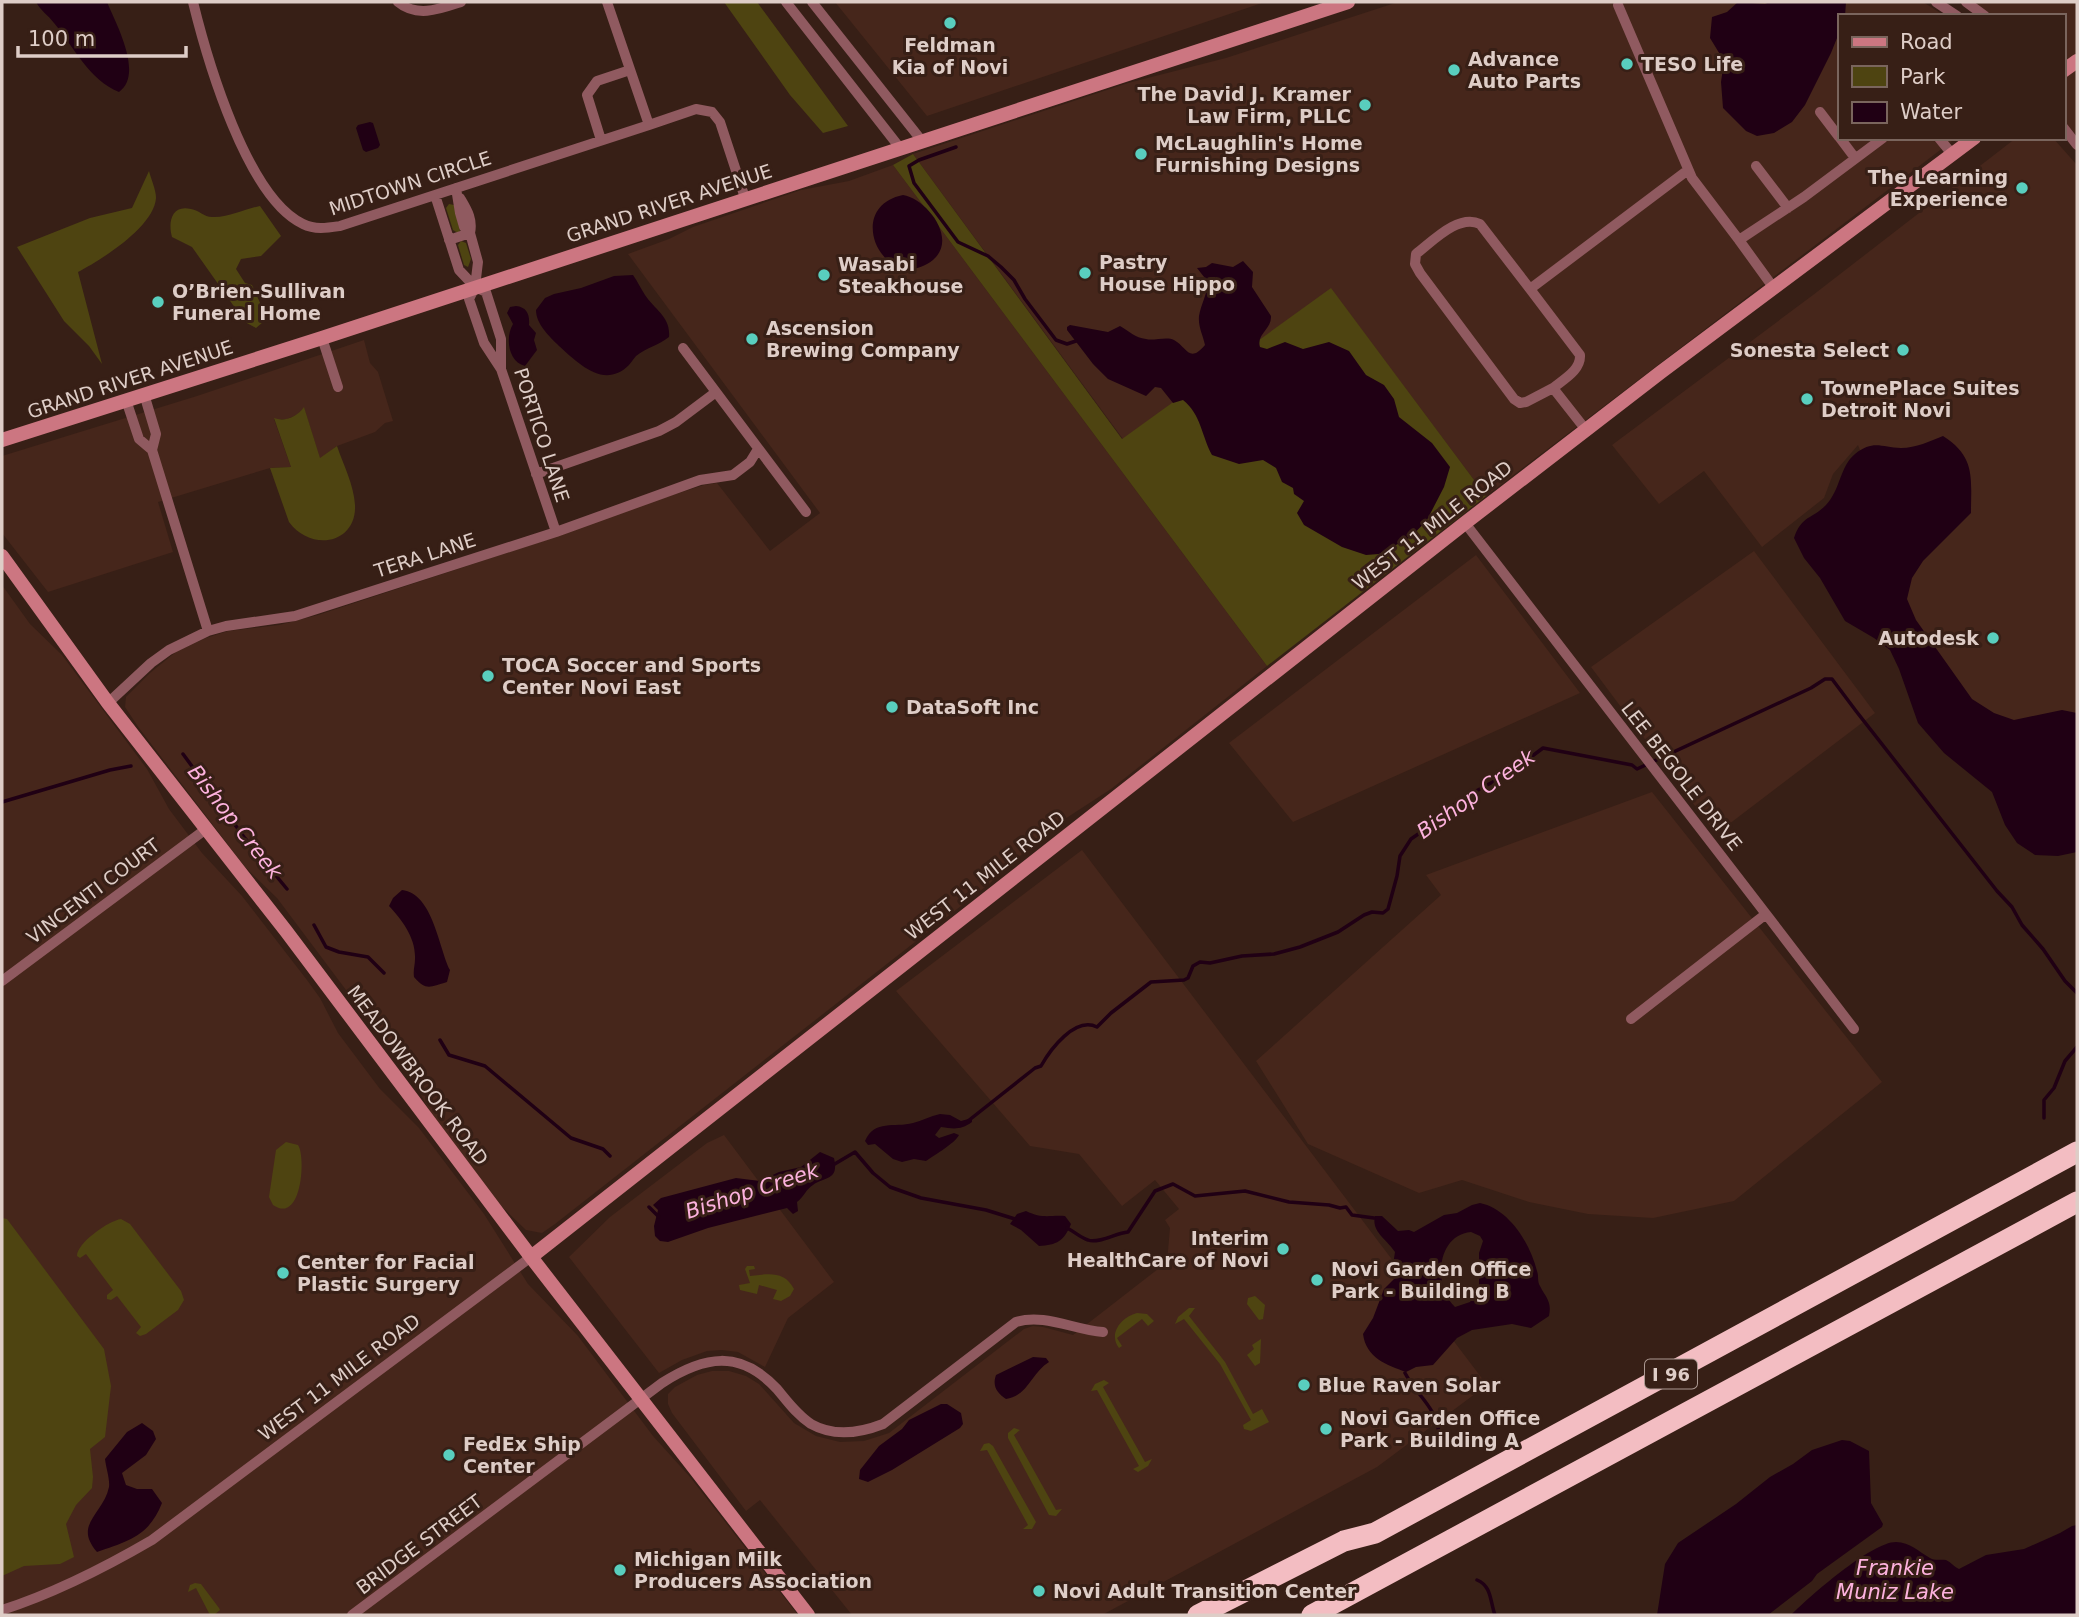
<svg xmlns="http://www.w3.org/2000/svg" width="2079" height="1617" font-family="'DejaVu Sans',sans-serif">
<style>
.built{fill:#46261b}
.green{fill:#4e4411}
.water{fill:#200014;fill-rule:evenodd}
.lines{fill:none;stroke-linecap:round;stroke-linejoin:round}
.stream{stroke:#200014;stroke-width:3.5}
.street{stroke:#905a60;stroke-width:10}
.secondary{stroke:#cc7681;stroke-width:14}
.highway{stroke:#f3bdc2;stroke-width:21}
.poi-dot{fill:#59cebe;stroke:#371f16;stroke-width:2.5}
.labels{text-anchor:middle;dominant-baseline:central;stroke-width:6;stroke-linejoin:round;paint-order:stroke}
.shield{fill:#371f16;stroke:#ac9992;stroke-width:2}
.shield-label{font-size:18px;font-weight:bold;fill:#decdc7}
.poi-label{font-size:19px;font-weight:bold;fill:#decdc7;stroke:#371f16;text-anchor:start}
.street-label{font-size:19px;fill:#decdc7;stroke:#371f16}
.water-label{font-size:21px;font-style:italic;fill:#fdb2de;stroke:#371f16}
</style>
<rect width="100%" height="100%" fill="#371f16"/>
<path class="built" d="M835,2H1265L927,116Z
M1398,2H1923L1945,16H1839V138H1956L1486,496L1331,289L1123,439L913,154L1128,83L1226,58Z
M1969,2H2077V142L2063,124V16H1980Z
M2016,138H2053L2077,165V769L1942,716L1872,590L1880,500L1858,445L1833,474L1824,498L1762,547L1704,471L1659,504L1612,445L1813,295Z
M893,165L1267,666L1111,789L1051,828L989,884L555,1224L542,1233L526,1230L500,1205L435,1120L409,1074L277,898L245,867L139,728L125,707L126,697L150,673L177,651L206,638L228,631L279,625L318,615L546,540L625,510L704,485L717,483L770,551L820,513L628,254L669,239L693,227L801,190L849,181Z
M364,340L370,363L378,372L393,421L385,423L375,432L337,446L320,459L304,408L299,414L287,419H274L291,467L270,468L158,502L173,552L48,592L2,533V456L197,396Z
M1754,551L1875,713L1716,834L1591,667Z
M1476,555L1580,693L1293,822L1229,743Z
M2,585L30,624L62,655L147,769L169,809L202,853L242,896L307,980L320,998L338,1033L380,1089L419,1128L484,1214L528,1284L578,1336L653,1436L690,1477L798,1615H2Z
M1652,792L1882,1082L1734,1201L1653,1218L1588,1214L1529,1202L1462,1180L1419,1193L1308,1144L1256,1061L1441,895L1426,875Z
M1082,850L1487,1385L1377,1467L1102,1615H852L760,1500L746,1511L672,1413L668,1404V1394L675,1387L697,1375L712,1371H729L746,1376L759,1384L794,1423L816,1436L840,1442L864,1441L889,1433L1024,1329L1033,1326L1043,1327L1073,1335L1167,1262L1170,1228L1165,1220L1179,1209L1155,1180L1122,1206L1079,1154L1030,1146L896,991Z
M724,1135L834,1282L788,1318L765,1367L738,1352L722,1350L707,1351L682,1360L659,1373L569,1257L610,1217L707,1143Z"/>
<path class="green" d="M724,2H757L848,126L823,133L790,95Z
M913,154L1122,439L1331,288L1486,496L1267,666L893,165Z
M149,171C151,179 156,190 156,198C154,227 101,260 78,272L102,364L89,346L64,321L17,247L90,218L132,208Z
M449,204L454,205L460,231L458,233L453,230L446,208Z
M260,206L281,236L261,256L241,259L236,269L245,283L252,285L266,316L263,322L256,328L245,322L192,247L172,237C168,223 171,204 191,209C199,210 204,217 212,217C229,218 244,209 260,206Z
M461,241L466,243L471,259L468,267L464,265L458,245Z
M304,407L320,458L337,446C343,464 354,485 355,505C357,543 312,553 289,522L270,468L291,467L274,418C285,422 297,417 304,407Z
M286,1142L298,1145C306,1156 302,1225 273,1205L269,1197L276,1150Z
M2,1218L7,1219L104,1349L111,1386L105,1437L90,1449L93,1477L92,1488L76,1505L66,1524L74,1557L60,1564L24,1566L2,1576Z
M121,1219L130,1224L181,1291L184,1300L178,1310L146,1334L140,1336L136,1333L141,1327L117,1296L111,1300L107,1299V1295L113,1290L86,1254L80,1258L77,1256C77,1243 108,1221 121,1219Z
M747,1266H754L755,1269L749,1270L750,1276C768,1274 784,1270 794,1289L790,1296L781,1301L773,1299L777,1290L759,1285L757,1294L740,1290L739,1285L750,1283L745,1269Z
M1255,1296L1265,1305L1263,1319L1259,1320L1247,1304L1248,1298Z
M1189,1308H1195L1189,1316L1225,1362L1253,1414L1262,1409L1269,1422L1251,1431L1244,1429L1243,1425L1251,1420L1220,1364L1184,1319L1175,1324L1178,1317Z
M1137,1313L1147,1314L1154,1321L1148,1326L1142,1319L1117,1338L1122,1346L1119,1348C1108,1334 1121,1317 1137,1313Z
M1261,1339L1260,1363L1255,1366L1247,1355L1254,1349L1252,1345Z
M1104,1380L1109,1383L1103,1387L1145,1462L1152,1459L1148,1466L1138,1472L1133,1469L1139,1466L1097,1390L1091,1391L1095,1384Z
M1014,1428L1020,1430L1014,1435L1056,1510L1062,1509L1056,1516L1049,1515L1008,1438V1433Z
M989,1443L993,1446L1036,1522L1032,1529H1023L1028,1525L987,1450L980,1451L984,1444Z
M195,1583L201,1584L219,1608L220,1610L214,1615H210L196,1588L188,1592L190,1585Z"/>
<path class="water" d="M36,2H107C116,24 144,74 119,92C89,80 74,47 54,23C48,15 41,11 36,2Z
M1738,2L1765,4L1770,2H1846L1845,16H1839V33L1831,53L1805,105L1792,122L1774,133L1757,136L1746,131L1723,108L1721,82L1724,61L1710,38L1712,17L1727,12Z
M370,122L373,123L380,145L378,148L366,152L363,150L356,128L358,125Z
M903,195C927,199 958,239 933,260C886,297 841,208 903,195Z
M1243,261L1253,272L1252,287L1271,316C1272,329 1256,334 1260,347L1267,349L1285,342L1303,349L1329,342L1349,351L1366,375L1384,385L1394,399L1399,417L1432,443L1450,467L1444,487L1427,520L1411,537L1379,554L1366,555L1342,547L1304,525L1297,513L1304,501L1294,494L1293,488L1282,482L1276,468L1263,460L1239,464L1212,455C1202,437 1201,414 1183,400L1173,403L1161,388L1155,387L1146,396L1108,379L1093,364L1067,330V327L1070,325L1108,332L1120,326C1129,331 1135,338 1146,339C1154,341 1167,336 1174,340C1187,347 1189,364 1205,345C1203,335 1198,327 1199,316C1201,304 1207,295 1208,282L1197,268L1206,267L1212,263L1233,267Z
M633,275C638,282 641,289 645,295C655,310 671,317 669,337C659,345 646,348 636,356C635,357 630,364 629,365C604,390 578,363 559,346C549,336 536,324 536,310L545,298L554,294L581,288L614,276Z
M516,306C527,307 530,315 529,325L536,333L534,340L537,350L525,366C508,362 505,337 513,324L507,313L510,307Z
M1943,436C1976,457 1971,478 1971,513L1923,561L1912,578L1907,599L1916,620L1972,699L1994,713L2014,720L2062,710L2077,713V852L2058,856L2035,855L2017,843L2005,825L1992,792L1944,753L1918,723L1899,669L1890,650L1874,638L1845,621L1820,578L1804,558L1794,538C1802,515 1811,520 1826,505C1840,491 1840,466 1855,454C1874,439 1882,448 1901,448C1916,448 1930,441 1943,436Z
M402,890C433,893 439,949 450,970L447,982C430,987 426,991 414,977C413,970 415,965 415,959C416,938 402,920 389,906L393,898Z
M940,1114L950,1115L961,1121L972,1118V1122C961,1130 954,1129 941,1127L935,1135L939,1138L954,1133L959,1135C954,1144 936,1154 926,1161L914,1159L902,1162L893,1159L875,1144L868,1145L865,1141C875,1119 894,1128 913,1123C922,1121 930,1116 940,1114Z
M820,1152L834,1158C839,1181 826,1176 813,1185C806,1189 804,1197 797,1202L798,1211L793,1214L787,1208L708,1228L668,1242L660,1241L655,1236L654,1226L658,1210L653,1205L661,1198L736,1178L760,1181L779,1172L801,1167Z
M1480,1203C1509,1209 1530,1243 1537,1271C1539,1276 1537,1281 1540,1286C1546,1298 1552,1301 1549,1316L1531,1328L1512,1324L1472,1330L1457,1338L1433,1365L1416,1367L1406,1372C1387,1365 1366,1358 1363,1334L1373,1318L1384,1289L1397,1276L1393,1265L1395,1252C1387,1239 1371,1232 1375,1216H1382L1398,1231L1409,1230L1414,1232L1444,1215L1457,1213L1472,1205ZM1471,1232L1480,1236L1483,1241L1479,1253V1287L1470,1302L1455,1307C1433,1287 1436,1235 1471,1232Z
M1026,1211C1042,1219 1049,1215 1065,1216L1071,1224C1064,1241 1057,1245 1039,1246L1021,1230L1010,1224L1017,1214Z
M1033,1357L1046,1358L1049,1362C1032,1372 1028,1396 1006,1399C997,1393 992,1386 996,1375Z
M941,1404H947L961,1413L963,1424L960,1428L892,1470L868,1482L859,1479L860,1470L879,1446L902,1429L909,1420Z
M142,1423L153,1431L156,1439L146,1455L122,1473L126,1485L137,1489H152L162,1503C149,1536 129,1541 97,1552C73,1524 103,1515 109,1487C110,1479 106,1468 105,1459L127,1432Z
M1842,1440L1850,1441L1869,1451L1871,1503L1883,1524L1882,1527L1817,1574L1812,1581L1768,1615H1657L1665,1564L1678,1543L1736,1504L1770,1477L1793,1464L1812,1450Z
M2077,1525V1615H1791C1809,1597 1871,1542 1896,1542C1910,1542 1919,1552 1930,1558C1935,1561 1940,1559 1946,1560C1951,1562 1954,1567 1959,1569L1986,1555L2024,1549L2060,1533L2072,1526Z"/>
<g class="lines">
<path class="stream" d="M956,147L919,160L909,166L914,183L958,242L988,256L1001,267L1014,280L1025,299L1056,340L1067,344L1076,341
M183,754L244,837L287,889
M2,802L110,770L131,766
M314,925L326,947L339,952L368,957L384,973
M440,1040L449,1055L485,1066L571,1138L603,1149L610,1156
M2044,1118V1100L2054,1088L2065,1061L2077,1047
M968,1121L1035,1068L1041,1066C1050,1050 1075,1016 1097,1027L1111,1013L1151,982L1184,980L1188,978L1193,966L1200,962L1210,963L1242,956L1274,954L1300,947L1338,932L1364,915L1372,912L1383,913L1388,909L1397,876L1400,856L1411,839L1424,830L1435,817L1478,790L1511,772L1543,748L1632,765L1637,769L1811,688L1825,679H1832L1856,711L1997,891L2012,907L2022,925L2043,949L2065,981L2077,993
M833,1165L855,1152L873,1173L890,1187L921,1198L986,1210L1015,1219
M649,1207L659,1217
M1067,1228C1075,1232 1081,1238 1088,1240C1098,1244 1116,1233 1128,1232L1155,1191L1173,1184L1195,1196L1245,1191L1289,1202L1329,1205L1340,1208L1346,1207L1352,1215L1374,1218
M1405,1373C1417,1396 1435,1405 1439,1433
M1477,1580C1492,1586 1490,1602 1495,1615"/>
<path class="street" d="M193,2C207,59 247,198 303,224C315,230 327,228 340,226L649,125L607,2
M398,2C417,18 440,9 461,2
M786,2L900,148
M812,2L922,141
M1936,2L1957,16
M1966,2L1985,16
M1618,5L1692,178L1739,240L1804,197L1883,138
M1820,112L1839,137
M649,125L696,109L712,112L720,122L745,198
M2063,127L2077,145
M1840,138L1855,158
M1939,138L1952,154
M601,140L587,95L597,81L630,70
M1756,166L1788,208
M435,195L459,270L475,287L478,262L470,233L464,227L460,213L456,188
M449,240L470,233C473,219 467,210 460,198
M1739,240L1773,287
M1530,289L1480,224C1458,214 1433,241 1416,254L1415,264L1420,273L1514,399L1520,403L1526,402L1553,388
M322,338L338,387
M683,348L806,512
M501,369L484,343L469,299L475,287L486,292L501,339V369L556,532
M144,394L156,434L152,450
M126,400L139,439L152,450L208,631
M1586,430L1553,388C1564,379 1581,370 1580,355L1530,289L1688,170
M536,474L659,431L676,422L716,392
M1465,523L1766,914L1631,1019
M108,703L151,663L169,650L208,631L226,626L295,616L556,532L700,480L733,475L750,462L758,449
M1766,914L1854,1029
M2,981L206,829
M2,1610C55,1593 104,1568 152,1540L531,1257
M352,1615L662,1383C704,1356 740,1349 777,1389C787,1401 797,1415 811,1424C834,1437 860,1433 883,1424L1016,1322C1044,1313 1074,1330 1103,1332"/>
<path class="secondary" d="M2063,71L2077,61
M2,440L322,338L1348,2
M2,556L108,703L286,931L531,1257L808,1615
M531,1257L1465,523L1661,372L1974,138"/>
<path class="highway" d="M1198,1615L1344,1541L1375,1533L2077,1152
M1312,1615L2077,1202"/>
</g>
<g class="poi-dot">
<circle cx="950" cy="23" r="7"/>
<circle cx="1627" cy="64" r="7"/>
<circle cx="1454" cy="70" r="7"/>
<circle cx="1365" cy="105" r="7"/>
<circle cx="1141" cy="154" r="7"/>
<circle cx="2022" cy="188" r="7"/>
<circle cx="1085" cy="273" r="7"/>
<circle cx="824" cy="275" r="7"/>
<circle cx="158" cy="302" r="7"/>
<circle cx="752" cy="339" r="7"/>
<circle cx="1903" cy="350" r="7"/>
<circle cx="1807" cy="399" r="7"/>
<circle cx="1993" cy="638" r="7"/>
<circle cx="488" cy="676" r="7"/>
<circle cx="892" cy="707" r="7"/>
<circle cx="1283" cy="1249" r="7"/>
<circle cx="283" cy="1273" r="7"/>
<circle cx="1317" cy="1280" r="7"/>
<circle cx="1304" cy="1385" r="7"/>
<circle cx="1326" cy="1429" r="7"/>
<circle cx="449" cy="1455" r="7"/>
<circle cx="620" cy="1570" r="7"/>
<circle cx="1039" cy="1591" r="7"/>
</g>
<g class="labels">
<rect class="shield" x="1645" y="1359.5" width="52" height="29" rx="5"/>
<g class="shield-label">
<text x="1671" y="1374">I 96</text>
</g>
<g class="poi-label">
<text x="950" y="45" text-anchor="middle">Feldman<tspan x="950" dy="22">Kia of Novi</tspan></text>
<text x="1468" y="59">Advance<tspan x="1468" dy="22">Auto Parts</tspan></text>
<text x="1641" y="64">TESO Life</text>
<text x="1351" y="94" text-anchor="end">The David J. Kramer<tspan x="1351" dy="22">Law Firm, PLLC</tspan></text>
<text x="1155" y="143">McLaughlin's Home<tspan x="1155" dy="22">Furnishing Designs</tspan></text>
<text x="2008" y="177" text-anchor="end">The Learning<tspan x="2008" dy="22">Experience</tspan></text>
<text x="1099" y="262">Pastry<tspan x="1099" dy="22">House Hippo</tspan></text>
<text x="838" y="264">Wasabi<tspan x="838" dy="22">Steakhouse</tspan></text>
<text x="172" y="291">O’Brien-Sullivan<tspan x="172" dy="22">Funeral Home</tspan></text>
<text x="766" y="328">Ascension<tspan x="766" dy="22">Brewing Company</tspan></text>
<text x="1889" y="350" text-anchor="end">Sonesta Select</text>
<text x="1821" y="388">TownePlace Suites<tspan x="1821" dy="22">Detroit Novi</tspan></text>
<text x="1979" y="638" text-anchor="end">Autodesk</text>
<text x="502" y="665">TOCA Soccer and Sports<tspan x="502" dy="22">Center Novi East</tspan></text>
<text x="906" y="707">DataSoft Inc</text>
<text x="1269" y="1238" text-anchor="end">Interim<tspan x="1269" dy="22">HealthCare of Novi</tspan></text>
<text x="297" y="1262">Center for Facial<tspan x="297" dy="22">Plastic Surgery</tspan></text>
<text x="1331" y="1269">Novi Garden Office<tspan x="1331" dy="22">Park - Building B</tspan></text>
<text x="1318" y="1385">Blue Raven Solar</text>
<text x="1340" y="1418">Novi Garden Office<tspan x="1340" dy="22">Park - Building A</tspan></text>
<text x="463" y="1444">FedEx Ship<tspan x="463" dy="22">Center</tspan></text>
<text x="634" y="1559">Michigan Milk<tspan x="634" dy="22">Producers Association</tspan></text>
<text x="1053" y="1591">Novi Adult Transition Center</text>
</g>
<g class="street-label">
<text transform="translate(410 183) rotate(-18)">MIDTOWN CIRCLE</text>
<text transform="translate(669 203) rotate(-18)">GRAND RIVER AVENUE</text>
<text transform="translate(130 379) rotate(-18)">GRAND RIVER AVENUE</text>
<text transform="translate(542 435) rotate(72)">PORTICO LANE</text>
<text transform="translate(1432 525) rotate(-38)">WEST 11 MILE ROAD</text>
<text transform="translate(425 555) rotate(-18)">TERA LANE</text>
<text transform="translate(1682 776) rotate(52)">LEE BEGOLE DRIVE</text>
<text transform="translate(985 875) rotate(-38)">WEST 11 MILE ROAD</text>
<text transform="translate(93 891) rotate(-37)">VINCENTI COURT</text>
<text transform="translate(418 1075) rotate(53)">MEADOWBROOK ROAD</text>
<text transform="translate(339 1377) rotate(-37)">WEST 11 MILE ROAD</text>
<text transform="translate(419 1544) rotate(-37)">BRIDGE STREET</text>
</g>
<g class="water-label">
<text transform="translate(1476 794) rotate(-35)">Bishop Creek</text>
<text transform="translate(235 822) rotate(52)">Bishop Creek</text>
<text transform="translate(752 1191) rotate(-18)">Bishop Creek</text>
<text x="1895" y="1568">Frankie<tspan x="1895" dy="24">Muniz Lake</tspan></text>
</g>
</g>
<rect width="2079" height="1617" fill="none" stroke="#decdc7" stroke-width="7"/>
<rect x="1838" y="14" width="228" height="126" fill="#371f16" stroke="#7a655d" stroke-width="2"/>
<rect x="1852" y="37" width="35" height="10" fill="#cc7681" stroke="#7a655d" stroke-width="2"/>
<text x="1900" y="49" font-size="21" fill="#decdc7">Road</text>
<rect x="1852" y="66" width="35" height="21" fill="#4e4411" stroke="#7a655d" stroke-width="2"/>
<text x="1900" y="84" font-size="21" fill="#decdc7">Park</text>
<rect x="1852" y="102" width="35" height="21" fill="#200014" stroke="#7a655d" stroke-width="2"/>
<text x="1900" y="119" font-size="21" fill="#decdc7">Water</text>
<path d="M18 46v10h168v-10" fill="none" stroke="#decdc7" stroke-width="3.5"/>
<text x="28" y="46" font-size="21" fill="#decdc7" stroke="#371f16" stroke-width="5" paint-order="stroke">100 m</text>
</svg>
